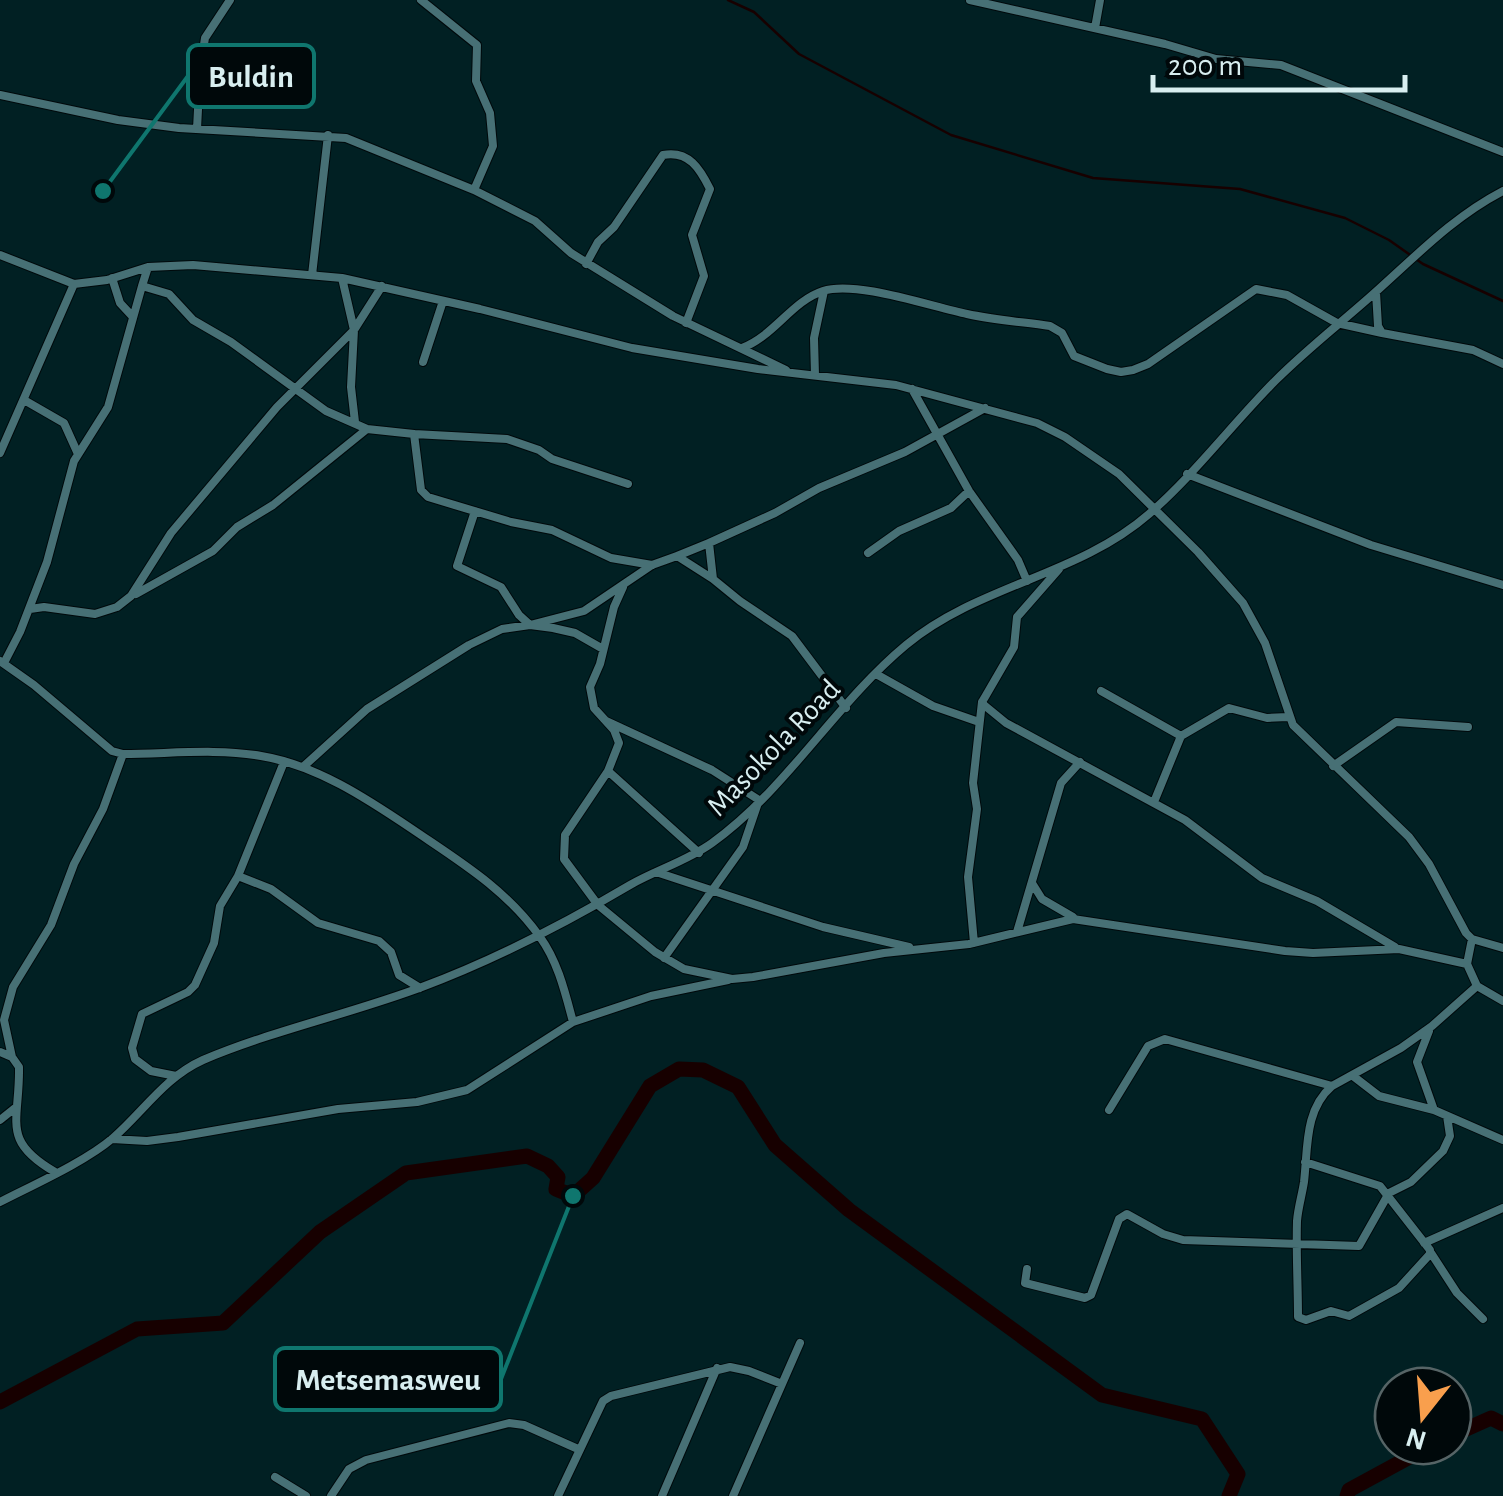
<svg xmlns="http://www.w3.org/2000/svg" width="1503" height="1496" font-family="'Alegreya Sans',sans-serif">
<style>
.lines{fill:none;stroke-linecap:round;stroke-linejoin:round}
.stream{stroke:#170000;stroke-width:2.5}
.river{stroke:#170000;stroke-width:15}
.street-casing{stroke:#00090b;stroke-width:10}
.street{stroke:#477075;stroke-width:8}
.labels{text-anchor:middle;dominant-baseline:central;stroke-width:8;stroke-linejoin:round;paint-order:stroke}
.street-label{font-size:30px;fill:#d8eef0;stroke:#00080a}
.leader{fill:none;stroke:#0f766e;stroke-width:4}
.callout-dot{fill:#0f766e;stroke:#00080a;stroke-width:4}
.callout{fill:#00080a;stroke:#0f766e;stroke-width:4}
.callout-label{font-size:32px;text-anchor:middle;font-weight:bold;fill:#d8eef0}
</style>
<rect width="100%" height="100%" fill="#012023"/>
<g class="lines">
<path class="stream" d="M728,0L754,12L799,54L951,135L1093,178L1240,189L1345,218L1389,240L1423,264L1503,301"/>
<path class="river" d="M0,1402L137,1329L223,1323L320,1232L406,1173L527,1156L548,1166L558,1177L556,1189L573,1196L593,1178L650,1086L679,1069L703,1070L738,1087L775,1145L849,1210L1102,1395L1202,1419L1238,1474L1229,1496
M1453,1435L1491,1418L1503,1424
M1347,1496L1349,1490L1430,1446"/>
<g class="street-casing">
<path id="street" d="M421,0L477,45L476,81L490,113L493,146L474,190L535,221L571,253L673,316L786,370
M970,0L1165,44L1216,59L1281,65L1503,152
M1095,28L1100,0
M0,95L118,120L179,128L346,138L474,190
M197,129L200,70L205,38L230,0
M0,255L74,284L107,280L148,267L193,265L342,278L480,309L632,348L758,369L896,385L1037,423L1065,437L1119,474L1198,552L1243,603L1265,643L1293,725L1409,837L1429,864L1466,933L1472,939L1503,948
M586,264L598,242L614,227L663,155C689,150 700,169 710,189L692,235L704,276L686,323
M148,267L142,286L169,294L193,320L231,342L326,411L367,429L414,434L421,490L428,497L511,522L552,530L611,558L652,565
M312,275L328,135
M112,278L120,303L133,317
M342,278L354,330L351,387L355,422
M1376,292L1378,326L1382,333L1473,350L1503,364
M742,348C774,336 792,301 823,291C856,280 932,307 967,314C994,320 1023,322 1050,326L1062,333L1074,356L1107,369L1121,372L1133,370L1148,364L1256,289L1287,295L1337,323L1382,333
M423,362L443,301
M815,375L814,338L824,291
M912,389L969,491L1018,560L1027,581
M24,400L64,423L78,454
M414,434L507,439L539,450L552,459L628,484
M0,453L74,284
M1187,474L1371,545L1503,585
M475,511L457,566L501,587L519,615L530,625L584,611L652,565L677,556
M709,543L677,556L713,579
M868,553L899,531L951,508L969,491
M1059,569L1017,617L1014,647L985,697L982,702L984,705L1006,723L1185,820L1262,878L1317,901L1395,947
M623,587L614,607L600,664L590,687L594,708L614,730L619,743L608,771L699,853
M136,594L213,551L237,527L273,505L367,429
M30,609L44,607L95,614L117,607L131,596L171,533L277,407L354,330L382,286
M0,661L34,685L112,751L123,754C168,754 217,748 261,756C316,765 366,798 412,829C459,861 506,889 540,937C558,962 565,992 573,1022L467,1090L417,1102L338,1109L178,1137L147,1141L112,1139
M4,663L20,632L47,562L74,461L108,407L142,286
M876,674L933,706L979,722
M1101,691L1181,736L1229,708L1267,718L1288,717
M846,708L792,636L740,601L713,579L709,543L775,513L819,488L905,452L985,408
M606,721L712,770L759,800L743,847L664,958
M304,766L367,709L469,645L502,629L530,625L553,628L575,633L603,649
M1333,766L1396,722L1468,727
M608,771L565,835L564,859L598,905L655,952L684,969L732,979L753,977L884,953L969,944L1073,919L1285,951L1313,953L1399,949L1467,964L1472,939
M1154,802L1181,736
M656,872L823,927L909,947
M238,876L271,889L318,923L379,941L391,952L399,975L420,988
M1032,883L1042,899L1073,917
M1017,932L1061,783L1080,762
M974,943L968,877L977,809L973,783L982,702
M1467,964L1477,986L1503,1001
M573,1022L651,996L728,980
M1429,1031L1417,1062L1434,1110L1503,1140
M0,1052L12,1057L19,1067C20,1122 0,1140 55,1172
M12,1057L4,1020L13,987L51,925L74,864L103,809L123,754
M176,1076L151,1071L135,1059L132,1048L142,1014L188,992L195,985L214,943L220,906L238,876L284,762
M1353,1076L1379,1096L1434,1110
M1109,1110L1148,1046L1165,1039L1332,1086
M0,1120L15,1108
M1305,1162L1380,1186L1430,1250V1254L1399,1288L1349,1316L1331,1311L1306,1320L1298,1317C1298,1285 1296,1253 1297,1221C1298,1208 1302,1195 1304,1182C1308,1149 1304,1110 1332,1086L1401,1048L1432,1026L1477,986
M0,1202C33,1185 85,1162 113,1138C143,1112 165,1077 203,1060C274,1030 350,1014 422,987C494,960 564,924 630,885C656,870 687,861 712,843C787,789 835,704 906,645C978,585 1078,576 1149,514C1195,474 1233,423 1276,380C1309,347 1346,319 1380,288C1420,252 1455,216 1503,191
M1424,1243L1503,1208
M1431,1253L1457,1293L1483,1319
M1027,1269L1025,1283L1085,1298L1091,1295L1119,1219L1127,1214L1163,1234L1183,1240L1359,1246L1389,1193L1411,1182L1443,1151L1450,1136L1447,1116
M275,1477L306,1496
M331,1496L349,1469L366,1460L509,1423L524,1425L578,1449
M558,1496L603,1401L611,1396L730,1367L749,1371L782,1384
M662,1496L717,1368
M733,1496L800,1343"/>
</g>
<use href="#street" class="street"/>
</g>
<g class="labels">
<g class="street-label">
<text transform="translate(774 748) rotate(-46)">Masokola Road</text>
</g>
</g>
<path class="leader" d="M103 191L188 76M573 1196L501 1379"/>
<g class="callout-dot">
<circle cx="103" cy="191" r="10"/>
<circle cx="573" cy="1196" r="10"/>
</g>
<g class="callout">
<rect x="188" y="45" width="126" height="62" rx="10"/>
<rect x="275" y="1348" width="226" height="62" rx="10"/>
</g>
<g class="callout-label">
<text x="251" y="87">Buldin</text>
<text x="388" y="1390">Metsemasweu</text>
</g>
<g transform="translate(1423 1416) rotate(197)"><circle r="48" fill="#00080a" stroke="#566466" stroke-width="2.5"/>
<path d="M0-8L18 38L0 25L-18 38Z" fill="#f99f4d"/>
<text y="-15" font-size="28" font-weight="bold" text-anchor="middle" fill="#d8eef0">N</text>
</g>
<path d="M1153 75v15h252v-15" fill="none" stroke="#d8eef0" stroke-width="5"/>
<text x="1168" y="75" font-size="30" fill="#d8eef0" stroke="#00080a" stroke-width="8" paint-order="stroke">200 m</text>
</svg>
